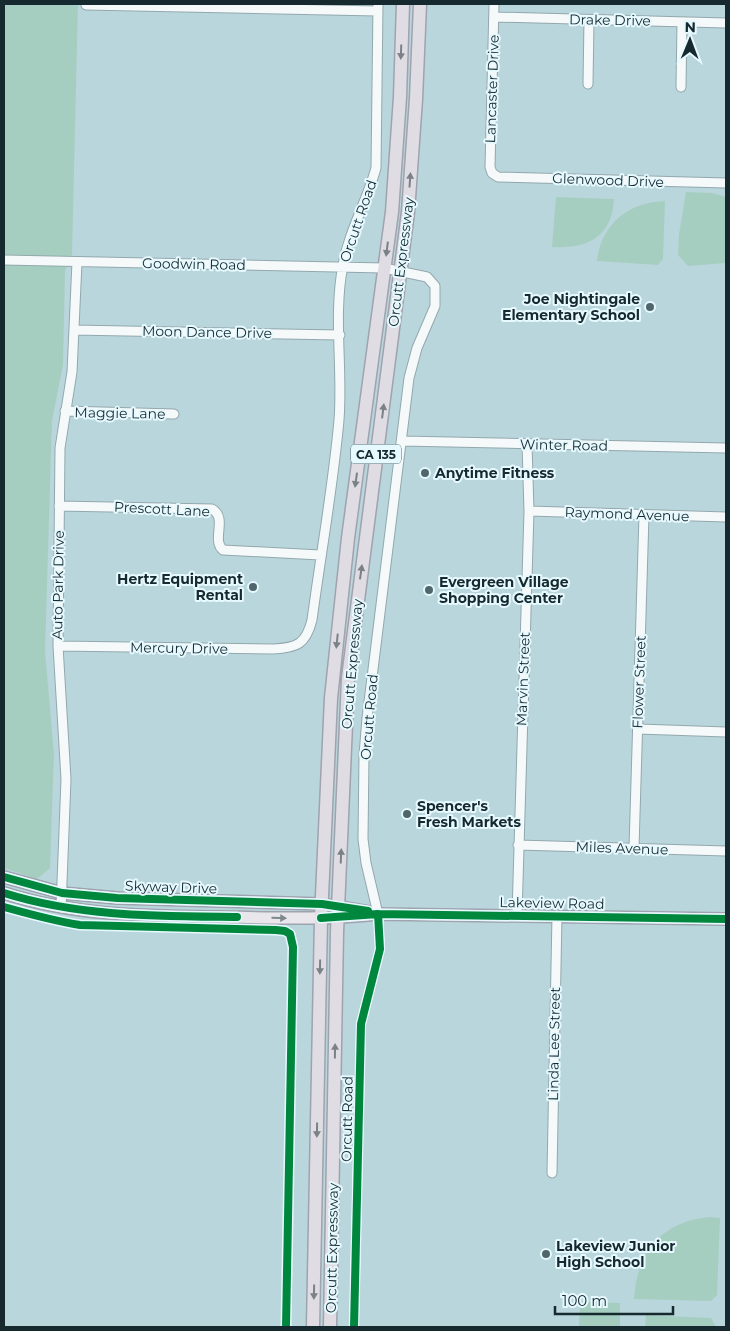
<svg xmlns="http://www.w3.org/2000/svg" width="730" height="1331" font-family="Montserrat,sans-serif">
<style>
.green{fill:#a6cec0}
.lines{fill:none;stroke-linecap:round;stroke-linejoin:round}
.minor-casing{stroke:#92a8ad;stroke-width:11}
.major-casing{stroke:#9ea3ae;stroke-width:14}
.highway-casing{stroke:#9ea3ae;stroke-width:15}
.minor{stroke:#f5f9fa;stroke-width:9}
.major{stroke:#e9e7ec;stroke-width:11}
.highway{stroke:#e0dce3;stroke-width:12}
.cycleway-casing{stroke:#e6f9ff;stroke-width:11}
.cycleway{stroke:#00873e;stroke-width:8}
.oneway{fill:#7a8288}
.oneway2{fill:#7f888d}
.poi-dot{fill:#4f666b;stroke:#e6f9ff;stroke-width:2}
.labels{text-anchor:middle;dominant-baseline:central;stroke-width:4;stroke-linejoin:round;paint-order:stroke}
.shield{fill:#e6f9ff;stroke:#54676d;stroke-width:1}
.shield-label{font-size:12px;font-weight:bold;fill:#15292e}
.street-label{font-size:14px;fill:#15292e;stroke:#e6f9ff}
.poi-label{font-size:14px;font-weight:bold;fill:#15292e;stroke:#e6f9ff;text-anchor:start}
</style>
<rect width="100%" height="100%" fill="#bad6dd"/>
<path class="green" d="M4,4H78L72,254L65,271L63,365L52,421L45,651L54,754L50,868L37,879L4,868Z
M686,192L712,193L726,197V263L688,266L678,255L679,234Z
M556,197L614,199C612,237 588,249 552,247Z
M665,201L663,259L658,265L597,261C601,224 629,202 665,201Z
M709,1217L720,1218L717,1295L711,1301L634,1299C637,1252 661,1222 709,1217Z
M580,1302L620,1303V1327H579Z
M646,1315L711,1318L716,1327H645Z"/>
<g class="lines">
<g class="minor-casing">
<path id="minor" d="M494,4L490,167L492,173L498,177L726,183
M86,5L378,11
M494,17L726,23
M588,84L589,20
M681,87L682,22
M4,260L384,268L427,277L435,286V306L417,348L409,378L367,718L364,755L363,839L366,863L378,914L380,949L361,1024L354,1327
M74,330L340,335
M65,411L174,414
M402,441L726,448
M59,506L212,509C228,518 211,540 223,550L320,555
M529,511L726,517
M58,646L273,649C297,648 306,644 312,620C321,553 333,487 339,420C343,369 333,315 343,265C349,231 367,201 376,168L378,4
M638,729L726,732
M518,845L726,851
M634,848L644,515
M61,908L66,779L58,646L60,448L72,372L77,262
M517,915L529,511L527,444
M552,1173L557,915"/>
</g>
<g class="major-casing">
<path id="major" d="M4,877L62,893L117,898L322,904L369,912
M4,893C75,916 148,916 222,917C275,918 326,920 378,914L726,919"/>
</g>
<g class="highway-casing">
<path id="highway" d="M313,1327L321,918L331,698L348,538L392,212L400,97L403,4
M330,1327L337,932L348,678L408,212L416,99L420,4"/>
</g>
<use href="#minor" class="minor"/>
<use href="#major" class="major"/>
<use href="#highway" class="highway"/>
<g class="cycleway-casing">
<path id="cycleway" d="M4,877L62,893L117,898L322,904L368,911
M4,893C80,917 158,916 237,917
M4,907C29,914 54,921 80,925L276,930L285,931L290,934L293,947L286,1327
M321,918L378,914L726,919
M354,1327L361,1024L380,949L378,914"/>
</g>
<use href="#cycleway" class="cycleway"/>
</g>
<defs><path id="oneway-solid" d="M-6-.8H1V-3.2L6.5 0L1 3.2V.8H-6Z" transform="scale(1.25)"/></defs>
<g class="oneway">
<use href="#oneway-solid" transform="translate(401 52) rotate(92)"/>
<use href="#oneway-solid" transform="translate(410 180) rotate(-86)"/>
<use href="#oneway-solid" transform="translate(387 249) rotate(97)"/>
<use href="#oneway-solid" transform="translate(383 411) rotate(-83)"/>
<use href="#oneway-solid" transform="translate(356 480) rotate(98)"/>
<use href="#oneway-solid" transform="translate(361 572) rotate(-82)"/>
<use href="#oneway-solid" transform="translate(337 641) rotate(96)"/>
<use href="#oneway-solid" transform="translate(341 856) rotate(-88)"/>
<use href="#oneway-solid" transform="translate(320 967) rotate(91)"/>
<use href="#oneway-solid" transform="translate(335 1051) rotate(-89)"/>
<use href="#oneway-solid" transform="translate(317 1130) rotate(91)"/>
<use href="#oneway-solid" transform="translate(314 1292) rotate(91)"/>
</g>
<use class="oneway2" href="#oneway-solid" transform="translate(279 918) rotate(1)"/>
<g class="poi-dot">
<circle cx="650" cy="307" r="5"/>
<circle cx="425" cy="473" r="5"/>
<circle cx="253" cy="587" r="5"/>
<circle cx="429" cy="590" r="5"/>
<circle cx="407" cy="814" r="5"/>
<circle cx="546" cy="1254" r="5"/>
</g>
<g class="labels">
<rect class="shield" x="351" y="444.5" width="50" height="19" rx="4"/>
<g class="shield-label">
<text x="376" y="454">CA 135</text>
</g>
<g class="street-label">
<text transform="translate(610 20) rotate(1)">Drake Drive</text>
<text transform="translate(492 89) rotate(-88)">Lancaster Drive</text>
<text transform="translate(608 180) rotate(2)">Glenwood Drive</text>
<text transform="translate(358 221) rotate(-71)">Orcutt Road</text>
<text transform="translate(401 262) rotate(-83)">Orcutt Expressway</text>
<text transform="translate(194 264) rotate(1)">Goodwin Road</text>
<text transform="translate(207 332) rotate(1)">Moon Dance Drive</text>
<text transform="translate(120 413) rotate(1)">Maggie Lane</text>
<text transform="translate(564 445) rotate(1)">Winter Road</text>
<text transform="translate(162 509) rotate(3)">Prescott Lane</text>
<text transform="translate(627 514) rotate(2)">Raymond Avenue</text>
<text transform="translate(58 585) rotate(-89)">Auto Park Drive</text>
<text transform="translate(179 648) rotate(1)">Mercury Drive</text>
<text transform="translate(352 664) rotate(-85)">Orcutt Expressway</text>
<text transform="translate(523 679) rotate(-88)">Marvin Street</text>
<text transform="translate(639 682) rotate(-88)">Flower Street</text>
<text transform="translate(369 717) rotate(-85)">Orcutt Road</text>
<text transform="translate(622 848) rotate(2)">Miles Avenue</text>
<text transform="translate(171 887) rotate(2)">Skyway Drive</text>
<text transform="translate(552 903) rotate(1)">Lakeview Road</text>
<text transform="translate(554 1044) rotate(-89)">Linda Lee Street</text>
<text transform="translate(347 1119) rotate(-89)">Orcutt Road</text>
<text transform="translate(332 1248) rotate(-89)">Orcutt Expressway</text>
</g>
<g class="poi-label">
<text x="640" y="299" text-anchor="end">Joe Nightingale<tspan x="640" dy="16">Elementary School</tspan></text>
<text x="435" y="473">Anytime Fitness</text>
<text x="243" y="579" text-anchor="end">Hertz Equipment<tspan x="243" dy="16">Rental</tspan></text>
<text x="439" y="582">Evergreen Village<tspan x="439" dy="16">Shopping Center</tspan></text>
<text x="417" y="806">Spencer's<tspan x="417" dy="16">Fresh Markets</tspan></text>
<text x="556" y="1246">Lakeview Junior<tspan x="556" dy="16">High School</tspan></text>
</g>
</g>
<rect width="730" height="1331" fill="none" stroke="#15292e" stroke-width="10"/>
<g transform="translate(690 40) rotate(1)" stroke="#e6f9ff" stroke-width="4" paint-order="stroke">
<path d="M0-4L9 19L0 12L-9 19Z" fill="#15292e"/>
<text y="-8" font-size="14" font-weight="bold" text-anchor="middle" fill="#15292e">N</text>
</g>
<path d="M555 1306v8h118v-8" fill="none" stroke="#15292e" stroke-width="2.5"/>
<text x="562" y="1306" font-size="15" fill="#15292e" stroke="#e6f9ff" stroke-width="4" paint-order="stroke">100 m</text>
</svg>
